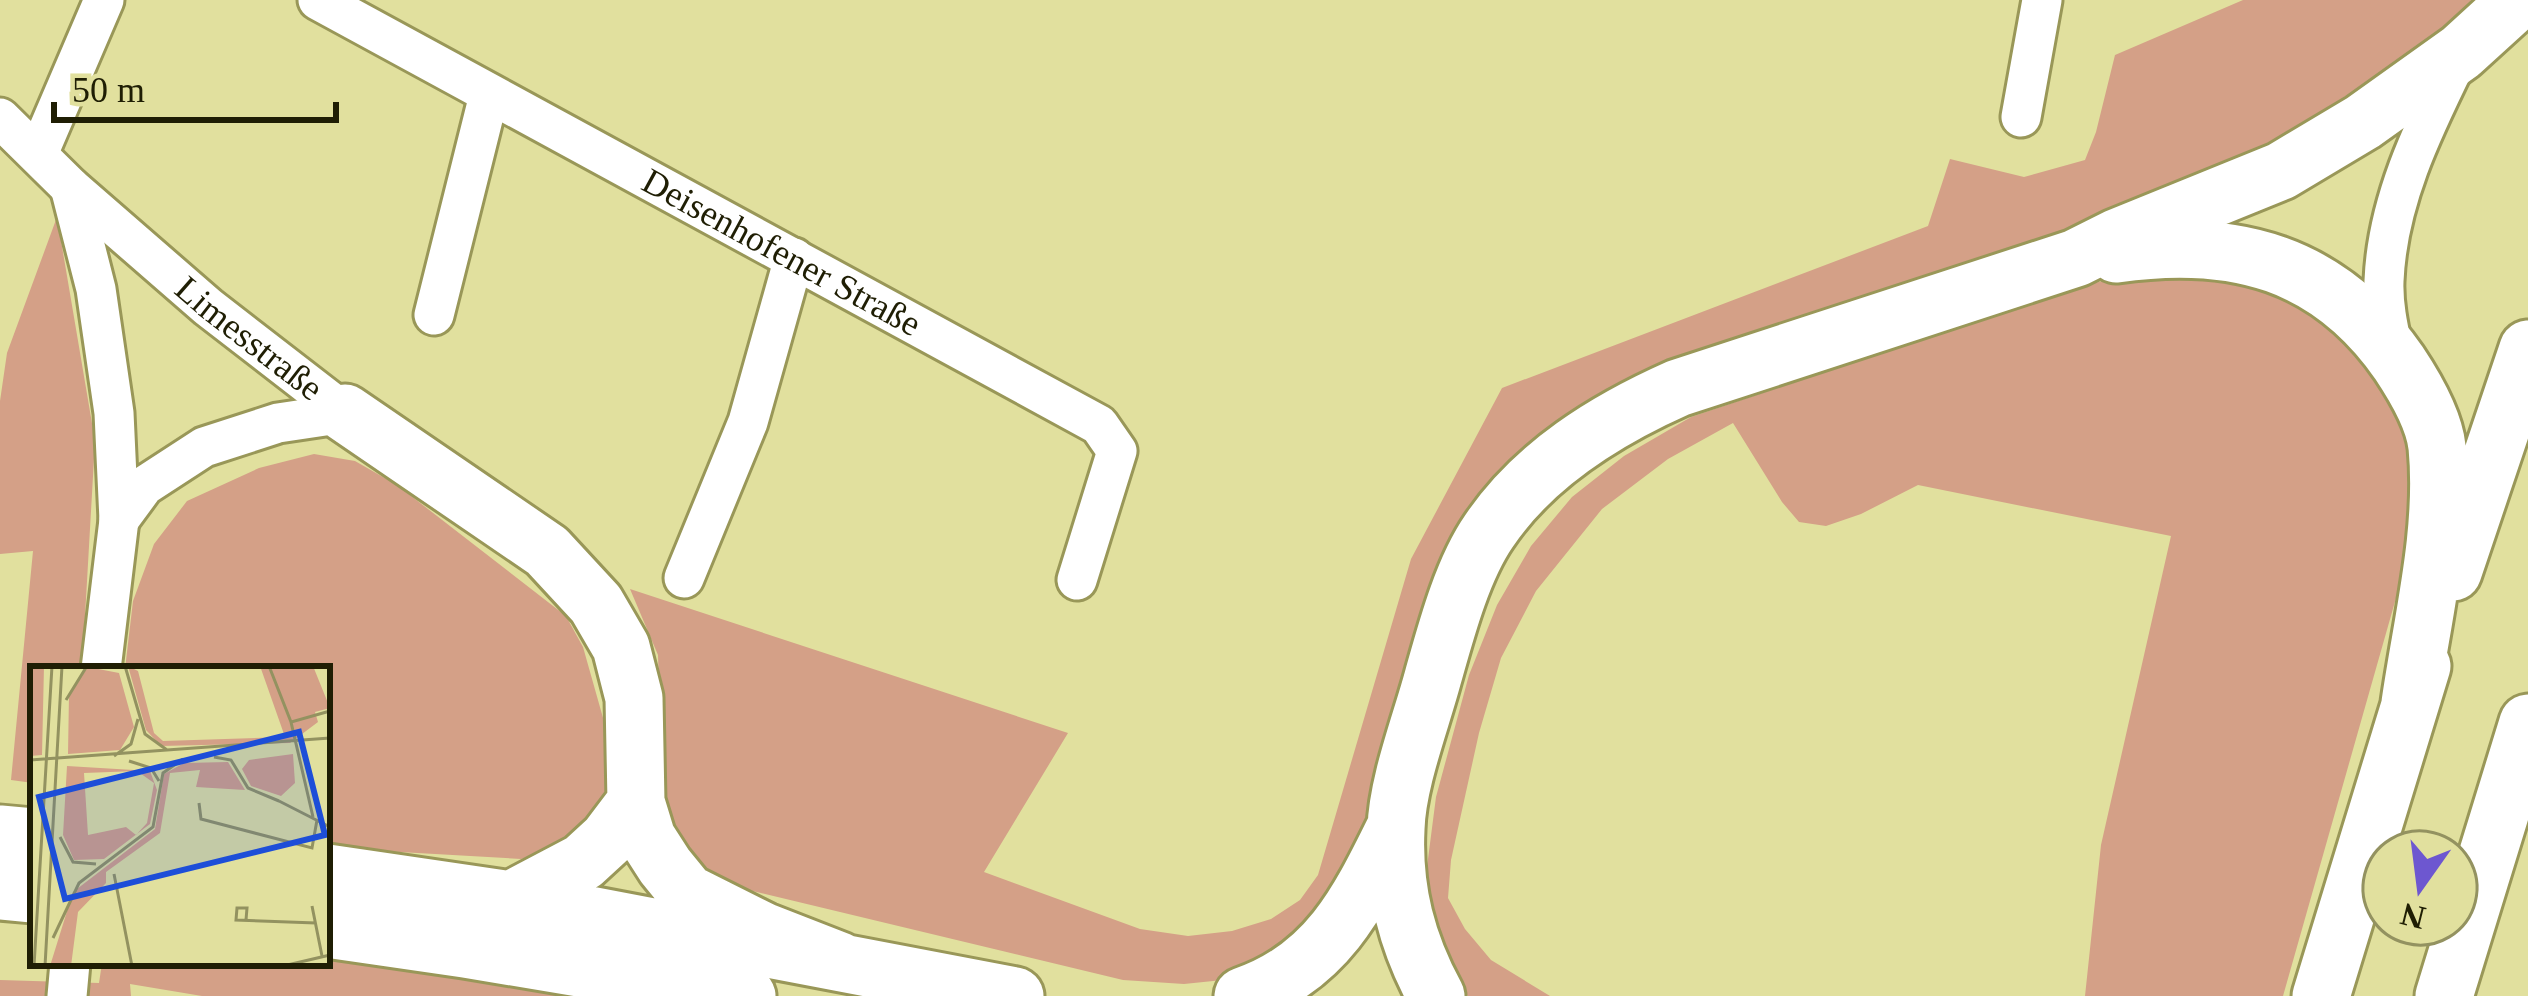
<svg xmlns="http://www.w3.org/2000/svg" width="2528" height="996" font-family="'Times New Roman',serif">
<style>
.green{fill:#d4a087}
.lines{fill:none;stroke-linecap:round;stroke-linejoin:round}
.minor-casing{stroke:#999758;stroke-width:45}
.highway-casing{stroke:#999758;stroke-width:63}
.minor{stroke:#fff;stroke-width:39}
.highway{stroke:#fff;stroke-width:57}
.labels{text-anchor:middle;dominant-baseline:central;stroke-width:10;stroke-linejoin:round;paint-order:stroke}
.street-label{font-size:36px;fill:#1f1e04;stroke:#e1e09e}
.inset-road{fill:none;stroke:#939260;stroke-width:3}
.view{fill:#1d4ed8;fill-opacity:0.15;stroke:#1d4ed8;stroke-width:6}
.inset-edge{fill:none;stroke:#1f1e04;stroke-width:6}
</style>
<rect width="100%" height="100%" fill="#e1e09e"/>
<path class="green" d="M2243,0H2490L2439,48L2226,176L1544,437L1356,873L1252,977L1184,984L1123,980L715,882L667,827L662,785L658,655L630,589L1068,733L984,872L1140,929L1188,936L1232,931L1271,919L1300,900L1318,875L1411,559L1502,388L1928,226L1950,159L2024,177L2085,160L2096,132L2115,55Z
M57,217L95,441L82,669H33V783L11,780L33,551L0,554V401L7,353Z
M2217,271L2319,312L2389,379L2418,472L2410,535L2398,591L2283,996H2085L2101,845L2171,536L1918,485L1861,514L1826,526L1799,522L1782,502L1733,423L1668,459L1602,509L1536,591L1501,658L1479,733L1451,860L1448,898L1465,929L1491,960L1550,996H1468L1456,984L1424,890L1436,797L1469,675L1497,605L1531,546L1572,497L1624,456L1691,417L2081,286L2129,275Z
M314,454L355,461L397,485L566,616L583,647L607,732L608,789L599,817L546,854L521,859L382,851L327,843V669H125L133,601L154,544L187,501L259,468Z
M327,956L578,996H202L130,984L131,996H0V980L99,983L102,963H327Z"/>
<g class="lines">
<g class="minor-casing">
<g id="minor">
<path id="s1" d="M318,0L1099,425L1117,451L1077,580"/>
<path d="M2021,117L2042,0"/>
<path id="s2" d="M0,118L70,187L208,307L345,413"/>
<path d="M38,154L104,0"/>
<path d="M70,187L96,289L114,413L119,520L101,669"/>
<path d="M434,315L489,95"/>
<path d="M2394,355C2389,331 2383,306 2384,281C2387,203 2422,131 2456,62"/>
<path d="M119,520L144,486L204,447L278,423L345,413"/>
<path d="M684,578L748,422L794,258"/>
<path d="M67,996L70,963"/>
</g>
</g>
<g class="highway-casing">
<path id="highway" d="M2116,254C2234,237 2329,262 2399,363C2415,387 2434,419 2437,447C2445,532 2422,620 2410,703
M345,413L547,551L596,604L621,647L634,698L636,802L647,838L665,866L687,893L763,931L840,961
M2453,572L2528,349
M0,834L33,837
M327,873L511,900L1015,996
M0,891L33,894
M511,900L583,862L608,839L636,802
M327,929L465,949L747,996
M1243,996C1326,968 1358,903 1394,830
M1436,996C1407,943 1393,890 1396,829C1397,783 1421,722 1433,677C1446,631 1462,570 1489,531C1534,464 1606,420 1678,388L2076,258L2116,238L2281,171L2363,122L2461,52L2518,0
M2321,996L2422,666
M2444,996L2528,723"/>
</g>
<use href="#minor" class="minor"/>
<use href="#highway" class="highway"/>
</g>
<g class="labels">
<g class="street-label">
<text stroke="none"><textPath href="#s1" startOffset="528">Deisenhofener Straße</textPath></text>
<text stroke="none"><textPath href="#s2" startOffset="333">Limesstraße</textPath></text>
</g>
</g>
<g transform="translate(30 666)">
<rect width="300" height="300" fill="#e1e09e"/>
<path d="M0,0H14L12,89L0,90ZM98,0L108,5L124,67L133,75L255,71L230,0H283L300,42L285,46L288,56L260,77L131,80L116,64ZM58,1L89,7L104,61L90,84L38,88L39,28ZM263,88L265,117L251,130L221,120L212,103L219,94ZM154,97L198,96L215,124L166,121L170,104L140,107L130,167L76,206V217L48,246L41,300H20L43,226L125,163L134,108ZM37,100L120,105L127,124L120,158L74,193L44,194L33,169ZM107,105L124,117L117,157L106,169L96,161L58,169L54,107Z" fill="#d4a087" fill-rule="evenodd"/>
<path class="inset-road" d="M95,0L115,68L137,84M239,0L261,56M36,34L57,0M84,90L101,78L108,53M184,91L201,94L218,122L249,135M0,94L300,72M99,95L121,102L129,115M249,135L300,161M169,137L171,153L282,182L287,154M283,151L261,56L300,45M30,171L43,196L66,198M84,208L102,300M282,240L292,290M216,254L217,242H207L206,254L286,257M23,272L49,217L123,161L133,107L153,93M4,300L22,0M15,300L32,0M253,300L300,289"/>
<path class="view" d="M269,66L295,169L35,233L9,131Z"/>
<rect width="300" height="300" class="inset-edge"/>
</g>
<g transform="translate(2420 888) rotate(194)"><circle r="57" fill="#e1e09e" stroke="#939260" stroke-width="3"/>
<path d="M0-9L21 45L0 30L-21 45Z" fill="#6d57d0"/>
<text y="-18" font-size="33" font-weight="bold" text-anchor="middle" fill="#1f1e04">N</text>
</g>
<path d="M54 102v18h282v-18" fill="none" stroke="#1f1e04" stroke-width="6"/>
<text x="72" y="102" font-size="36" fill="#1f1e04" stroke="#e1e09e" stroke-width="9" paint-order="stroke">50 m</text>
</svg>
